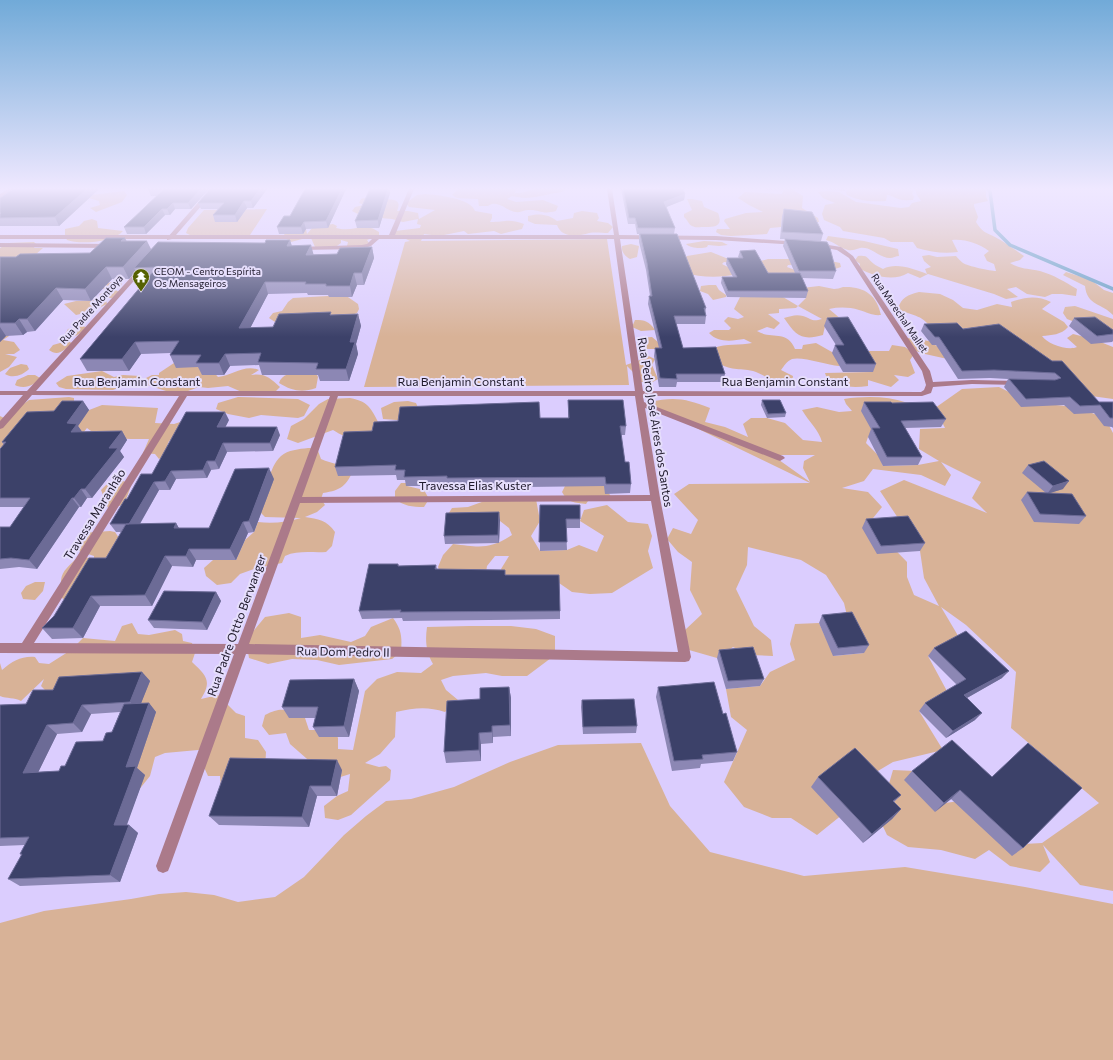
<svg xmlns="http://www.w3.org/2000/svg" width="1113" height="1060" font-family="Commissioner,sans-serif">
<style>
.green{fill:#d8b297;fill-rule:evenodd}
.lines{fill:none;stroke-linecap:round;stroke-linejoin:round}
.stream{stroke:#5e9abf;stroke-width:3.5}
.minor{fill:#ab7a8a;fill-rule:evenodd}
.tertiary{fill:#ab7a8a;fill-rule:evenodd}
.wall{fill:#8c87b4;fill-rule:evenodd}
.shaded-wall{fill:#6c6b96}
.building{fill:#3c4169;stroke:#6c6b96}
.labels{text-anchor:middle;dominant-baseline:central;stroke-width:4;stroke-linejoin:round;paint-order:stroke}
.far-poi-label{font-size:10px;fill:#1e192a;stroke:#e6defc;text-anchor:start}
.far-street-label{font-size:10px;fill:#1e192a;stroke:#e6defc}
.street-label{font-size:12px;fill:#1e192a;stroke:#e6defc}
</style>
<rect width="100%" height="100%" fill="#dbcdfe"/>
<path class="green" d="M458,189H516L515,193C523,193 524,192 531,190C540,187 557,188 566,189L562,192C543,194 533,201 512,196L507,199L516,202L543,200L558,206L556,211C541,215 540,209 528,210C524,210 521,213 516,212C506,211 498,199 488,206H479L478,199L457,198L452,195Z
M784,189H794L795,191L803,196L802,208L818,218L819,222H812L782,216L781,227L770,228L767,234L731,236L721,235L716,232L717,229H730L724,221L725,219L746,213L763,212L749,205L738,198L745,192L782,194Z
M849,189H909L913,191L912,194L914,197L913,200C908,200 901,201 896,198C892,197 892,195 887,195L886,201C872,202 859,201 847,195L846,192Z
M915,189H986V197L988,201L974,204V206L978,217L976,222C982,232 985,232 995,237C1005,242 1015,250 1024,256L1020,260L1010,263C1022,270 1027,268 1040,271C1054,275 1065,282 1077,289L1076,296L1062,294H1052L1045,297L1027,294L1016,287L1007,289L1018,297L1006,299L994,294L928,274L920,278L908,273C894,282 872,276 859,268L860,264L855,260L858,256C869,255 866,258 874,264C876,266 880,267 883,269C896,262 914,269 927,274L925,269L931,267L924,261L922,256L929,255L937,257L956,256C958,258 960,261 963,263C967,266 991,271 996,271L994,264L987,261L984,255L989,251C977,243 966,239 952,240L958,252C943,254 932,252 917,248L913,242H891L884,238L843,231L840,227L824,220L822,214L825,205L835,203L823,198L818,192L827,191L839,192L856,202L901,208L909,207L912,203L921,201L917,195Z
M124,191L127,195L122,202L96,212L90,208L100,205L99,201L89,198L92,195Z
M425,194C437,195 471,198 475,211L492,214V218L490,222C505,222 509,218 524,224L522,229L501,234L494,231L468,234L464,231L439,236L424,234L421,241L607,239L626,365L640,360L644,354L655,359L652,365L658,379L651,383L647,382H637L636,375L627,366L629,385L364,387L405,242L410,241L402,237H393L395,231L420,228L421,225L417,224L418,219L403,222L392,219L358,216V214L352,211L355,207L364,205L359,203L361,199C369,197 374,198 381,199C390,200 403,197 397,211H408L418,213L419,219L435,210L409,207L406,203L417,195Z
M687,199H692L702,201L704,207L718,213C724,228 713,227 702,227C698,227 696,228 692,226C688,224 688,220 684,217V214L692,210Z
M267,209L250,235H190L186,233L188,228L204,210Z
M582,211L597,213L599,218L597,221L608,223L613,227L608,233C603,233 595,232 589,233C579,236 562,239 557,225L535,224L528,221V216C538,213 549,214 557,221L573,218L574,213Z
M92,219L97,221L98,228L123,231C114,242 80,245 67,240L65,236V229L79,226L84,221Z
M333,224L337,226L336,228C350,232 360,225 371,228C373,228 377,231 379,232V235L367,240L369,243L362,248L347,246L348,242L341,240V243L334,248L315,247L311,238H306L291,242L285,238L284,233L306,229L307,234L313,227Z
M828,236L864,241L898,249L899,256C896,256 893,258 890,258C879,258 871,246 860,248C855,249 852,252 845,249C838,247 835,242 826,240Z
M704,241L722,242L728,245L719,246L708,245L707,247C701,249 690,248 686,244Z
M34,242L36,244L34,248H43L35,255L0,261V248L9,243Z
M631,244L639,246L637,257L630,259C625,256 621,252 622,246Z
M711,252L731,260V263L724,262L722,264L734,270L737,274C721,278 700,278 684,272L685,258L687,256Z
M768,259H822L840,263L841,267L835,269L806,264L788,265L787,267L795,270L800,275L776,277L737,261L757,262Z
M1066,272L1091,280L1104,290L1113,293V315C1102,303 1087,306 1085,286L1063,275Z
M115,281L122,283L121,286L114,289L119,292L112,298H100L99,295L107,290L102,288L105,284Z
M709,285H716L719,290L726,295V297L713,300L708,294L700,291L701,286Z
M819,286C824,287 829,288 834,289C837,289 840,288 843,287C864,286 877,295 881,315C872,316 867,312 859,310C849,307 839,307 829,309L848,325L825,326L823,335C802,341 796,336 784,318C791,316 796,314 803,316C812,319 812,322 822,319L798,306L796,308L779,309V313L768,314L780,323L774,329L767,327L757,331C771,340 787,329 795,349H802L803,345L816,343L839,356L841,363L839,366C827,365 802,356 792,359C787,361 784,366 781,370L793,376L792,383L788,387C774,384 766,375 753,371C739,368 730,371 717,362L714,348C726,343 740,346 752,343L744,339C732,341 718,343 709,333L714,330H729L731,328L724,321L728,317L738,319L744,317L734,309L740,297H783L798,306L806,298L802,288Z
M919,292L940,294L953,300L963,308L977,310L997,304L1012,307L1011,302C1025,297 1037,295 1051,302L1042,309L1064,322L1068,327C1061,335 1052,335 1042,336C1047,344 1068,351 1077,347L1067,338L1073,334L1093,339L1113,347V399L1084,395L1036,355L1032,347L985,333L930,327C923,315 910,315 898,309C901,297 908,295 919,292Z
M345,295L358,304L359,309L357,313L352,315L275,322L269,318L273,313L282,311L288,302L293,298Z
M106,300L107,304L93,311L76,315L64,304L76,301Z
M1075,306L1113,319V337L1067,319L1063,313L1065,307Z
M635,320C645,320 649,321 655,330L641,331L632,327Z
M82,326L86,327C80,334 74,340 65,334L68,329Z
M0,332H7L9,336L3,340L14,342L20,350L14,354H5L17,357L9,367L0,372Z
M652,337L658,342L661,349H646L637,342L639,338Z
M907,338L929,341L961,362L925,354L916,351Z
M67,341L72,343C65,350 58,357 49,350L53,345Z
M892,345L905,347L914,354L910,360L915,373L908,377L894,375L899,380L891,387L868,380V386C852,388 841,387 827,379L825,373L872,372L864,351H889Z
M174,363C187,363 210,366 218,377C232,376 244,364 259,370L251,375C265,373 270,378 280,387L275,392L244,393L228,386L208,388L199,387L188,391H166L144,384L146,378L152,375H159V373Z
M21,364L27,365L29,369C23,375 13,379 5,374L10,368Z
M102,371L114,377L123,375L140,376L138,383L123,386L113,390L66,389L59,387L56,383L67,376Z
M316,373L318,377L316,388C302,393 292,391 279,383C283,369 305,373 316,373Z
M28,375H35L40,378C34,385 27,389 17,386L15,385L17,380Z
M999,387L1017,396L1046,404L1076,407L1105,418L1113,433V891L1080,885L1043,845L1050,862L1040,872L1010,866L989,850L975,859L941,850L908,847L887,835L879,818L893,770L915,771L945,803L967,800L1024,844L1042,843L1099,803L1011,728L1016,672L966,625L941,607L960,639L928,656L948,693L919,711L943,750L893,762L866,778L853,806L817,835L791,818H772L744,807L724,782L747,730L731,717L726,689L760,686L770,672L795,660L790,644L795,624L819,623L834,656L864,653L848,620L844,603L826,575L801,560L748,547L747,565L736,589L754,626L771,640L773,656L750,655L733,647L717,658L689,650L685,630L702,614L690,590L692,562L678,552L667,539L673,528L691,534L698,520L674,494L689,484L810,483L682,421L659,413L650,402C674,396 688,399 710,408L705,422L725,427L748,437L743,424L751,418H767L785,423L803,440L822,442C819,430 809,422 802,410L817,407L839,412L852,411L846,404L844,399C866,396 887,396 908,403L873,431L868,437L866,443L879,456L883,466L918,465L939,461L919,449L920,429L945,428L935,408L962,389ZM772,455H815L804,461L803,468L810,482ZM941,462L981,482L972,498L987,513L904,480L880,491L920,551L924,578L939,606L914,595L907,577V562L869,523L882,507L868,492L842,488L864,481L873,469L921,475L945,486L951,475Z
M69,397L74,398V401L77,402L0,448V416L4,418L29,400Z
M238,397L298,399L310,405L304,416L298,418L261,415L249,418L228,414L216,409L218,403Z
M350,398C371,402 371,410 381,427C362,437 353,443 333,430L298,443L287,439L291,426L304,419L319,404L328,399Z
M408,401L416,403L419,410L410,421L383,419L381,408L394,402Z
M102,405L158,408L155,423L174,424L183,421L176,437L169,441L167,446L170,453L159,459L155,454L143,453L149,439C132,439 100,440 87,428L83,433L72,421L84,412Z
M308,448H317L321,459C332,464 343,465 354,469C346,486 342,490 323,493L321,499L325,505L317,512L305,517C318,519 327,520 335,532L332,546L326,552C312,553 298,550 285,556L282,563L257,568L240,574L231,583L217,585L206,576L204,568L213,560H236L245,540L254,532L258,522C273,524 287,522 301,518L265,517L261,513C265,498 268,467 281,456C288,450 299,449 308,448Z
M122,481L132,483L124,505L108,508L101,490L108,483Z
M401,483H407V486L424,490L429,499L424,507C412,507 404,506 395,499V491Z
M565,486H604L612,498H590L586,504C575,503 567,502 562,492Z
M490,499H536L540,521L531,536L540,551L567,550L579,545L597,552L604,536L580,521L584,510L607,505L628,522L648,524L652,536L648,551L653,568L612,593L590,594L572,592L559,583L506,578L501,569L509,556H495L487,566L486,573L442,577L438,567L443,555L453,544C479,547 489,550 512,535L509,528L500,521L447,516L452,508L468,507Z
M110,531L115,532L119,538V544L70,603L62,598C59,574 61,573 78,557L94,558V556L73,549L75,541L82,533Z
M35,582H45L43,591L35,600L23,599L21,593L26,586Z
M289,613L301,617V638L320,635L351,642L365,636L371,627L393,618C402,630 402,638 401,652L392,659L339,665L317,660L292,659L268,664L249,658L246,640L265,617Z
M132,623L138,634L149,635L175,630L182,634L183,641L192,643L195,653L192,662C207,676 212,681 201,699L218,695L236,713L245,716V738L258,740L266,752L265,768L221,788L220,776H208L203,765L209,749L165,753L155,757L150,776L134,796L138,716L46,691L41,686L44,679L21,701C14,697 7,699 0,696V663L2,670C13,661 21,656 35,657L39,663L49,664L71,650L83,638L115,641L122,626Z
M469,626H511L536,629L555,636V655L527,676H502L486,673L453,676L441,680L446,690L458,700L445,712C427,706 414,708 396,712L395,737L380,754L365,763L379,767L386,766L391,770L390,780L351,815L338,820L325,818L324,806L337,796L348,791L350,774L331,780L290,744L286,733L269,735L262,726L265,715C283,706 287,710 305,718L309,730H334L338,738V749L353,750L365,691L377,679L397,672L421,673L433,664C426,651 425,641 427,627Z
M641,743L670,806L710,852L804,876L905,867L1025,887L1113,904V1060H0V923L44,911L131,899L159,894L186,892L214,895L238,902L275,897L304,877L344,835L366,816L386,801L411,799L454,787L510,762L558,745Z"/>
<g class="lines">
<path class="stream" d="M988,189L990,191L995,230L1010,245L1113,289"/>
<path class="minor" d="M8,189H14L0,199V194Z
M210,189H216L176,235H389L409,189H414L395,235H614L607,189H612L619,235L716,236L800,242V244L798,245L716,240L620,239L643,391L921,392L924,390L926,385L922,371L849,258L837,250L814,246L813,245L816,243L841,247L853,256L930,371L933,382L972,380L1020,381L1024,383L1020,385L972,384L933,387L931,393L922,396H643L644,402L783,456L785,458L780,461L777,460L645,408L660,498L691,657L689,661L685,662L246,654L170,866L168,871L163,873L158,871L156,866L234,654L0,653V643H22L179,396L32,395L3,428L0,429V421L23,395H0V391H27L144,263H148V265L36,391H635L614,239H379L371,246L362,249L299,250L297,249V247L362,245L367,244L372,239H172L167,240V238ZM187,396H330L238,644L34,643ZM338,396H635L650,495L302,497ZM651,501L678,652L249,644L300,503Z"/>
<path class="tertiary" d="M0,235H172L175,237L172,239H0Z
M0,243L110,244L113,246L110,248L0,247Z"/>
</g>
<path class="wall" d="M13,189H99L59,226H0V198Z
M148,189H209L191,209H175L170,215H165L146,234H127L124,227L157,196H151Z
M267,189L253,208H247L237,222H215L213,215L218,209H201L198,203Z
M346,189L328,228L306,229L303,234H279L277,227L290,216Z
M370,189H389L390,193L379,228H357L355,221Z
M621,189H683L685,194L684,200L666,207L675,228L674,234L706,308L705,314L706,316L705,324H676L683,348L725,374L723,382H677L676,387H659L654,356L655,348H659L648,304L649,296H650L646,270L639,242V234H637L635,224H628Z
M766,189H792L767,190Z
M813,189H846L845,191Z
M784,209L823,234L821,241L836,271L833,279L802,278L808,291L806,298L727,297L721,283L722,277H733L726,264L727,258H739L738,257L740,251L768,273H795L783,246L785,239H780L782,216Z
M290,240L292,246L314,255L337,254L372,247L374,258L364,285H357L352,297H329L328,295H308L307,293L268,294L250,328L273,327L332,315L358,314L361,326L356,344L358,354L349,381H320L318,375H262L259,365L230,366L224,375H202L198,367L176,368L170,355L171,353L141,354L129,371H87L80,359L147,279H139L136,271L129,279H112L91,301L63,300L35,331L27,332L23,335L6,336L0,342V257H16L90,253L127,241L151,249L265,243Z
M827,318L876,364L873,372H843L832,353L835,345H836L824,326Z
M1074,318L1113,334V341L1112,342L1091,344L1069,326Z
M924,324L963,329L999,324L1099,402H1113V428L1112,427L1104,426L1094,413L1074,414L1064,405L1021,407L1004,387L1008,379L990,378L958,379L936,345H932L921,331Z
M568,400L626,426L625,435H621L625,462L631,484L630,493L605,494L604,486L448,488V486H406L405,480H397L396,475L338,476L335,467L372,431L540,418H568Z
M762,400L786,413L785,417L767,418L761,405Z
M83,401L89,410L78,426L82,432L122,431L127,440L120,451L124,457L92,498H87L81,507H79L37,569L19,567L0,569V527H10L24,507H0V449L4,445L2,442L54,411Z
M864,402L946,419L941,427L905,428L922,457L918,465L883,466L868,437L871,429L861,411Z
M229,420L225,427L280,435L273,451L227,452L219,469L211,470L207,478L176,479L170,490H159L140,524L176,523L179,528H209L274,479L254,532L248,533L236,560H196L193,567L172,566L152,606H100L83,638L52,639L42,628L54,616L106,558L121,532H116L110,524L127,499L152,474Z
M1028,465L1063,489L1049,493L1086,516L1079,524L1034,522L1021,500L1027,492L1046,493L1022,473Z
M540,505L580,519V528H566L567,550L540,551Z
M866,519L925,543L920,551L877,554L862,528Z
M500,520L499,543L445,544L444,536Z
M398,564L399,566L436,565L437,569L506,575L560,611V619L403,621L402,618L362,619L359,611Z
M216,592L221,601L207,630L154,628L148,620Z
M822,615L869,645L864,653L833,656L819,623Z
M934,648L1002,678L967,698L975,720L946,738L919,711L925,703L957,685L928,656Z
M719,650L764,679L760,686L726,689L717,658Z
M142,672L150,681L141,703H149L156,712L137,768L145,775L126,825H129L138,833L120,882L20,886L8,879L22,855L20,854L25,845L0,846V705L26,704L53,690ZM120,712L112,732L103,741L65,766L59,771L38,772L57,734L82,732L91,714Z
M354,679L359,691L349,737H319L313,727L315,718H289L282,707Z
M509,687L511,698V736L493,737V743L481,744V761L446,763L444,752L480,699Z
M658,687L723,714L737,752L733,761L701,764L700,768L672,771L656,697Z
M582,700L637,726L636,733L583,734L581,707Z
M1028,743L1023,848L1012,856L951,799L935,812L904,780L912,771L992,777Z
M342,770L337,796H317L309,827L219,825L209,816Z
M818,777L901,795L894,802L901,809L892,819L863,843L811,787Z"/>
<path class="shaded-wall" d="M87,189H99L59,226L55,217Z
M201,189H209L191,209L188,203Z
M260,189H267L253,208L251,201Z
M342,189H346L328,228L326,221Z
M388,189H389L390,193L379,228L378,220Z
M685,194L684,200L664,208V202Z
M244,201L247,208L237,222L235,215Z
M173,203L175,209L170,215L167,209Z
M162,209L165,215L146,234L144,227Z
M304,222L306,229L303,234L301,227Z
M125,238L131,249L121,241Z
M290,240L293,251L287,246Z
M147,241L153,253L134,268L136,271L129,279L123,267Z
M311,245L314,256L306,255Z
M372,247L374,258L364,285L362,273Z
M106,267L112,279L91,301L85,289Z
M354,273L357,285L352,297L350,286Z
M265,282L268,294L244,340L239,328Z
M56,288L63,300L35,331L27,319Z
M358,314L361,326L356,344L358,354L349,381L346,369L350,342Z
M19,319L27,332L23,335L15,323Z
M0,327L6,336L0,342Z
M135,342L141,354L129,371L122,359Z
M225,354L230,366L224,375L219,363Z
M83,401L89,410L78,426L83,433L71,432L67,423Z
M225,412L229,420L221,436L217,427Z
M277,427L280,435L273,451L270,443Z
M122,431L127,440L120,451L124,457L92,498L85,489L109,448Z
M223,443L227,452L219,469L215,461Z
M207,461L211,470L207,478L203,470Z
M269,468L274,479L254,532L249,521Z
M171,471L176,479L170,490L165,481Z
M1069,481L1063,489L1047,494L1053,486Z
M154,482L159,490L135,532L129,524Z
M81,489L87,498L81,507L74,498Z
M72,498L79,507L37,569L29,560Z
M499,512L500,520L499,543L498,535Z
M243,522L248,533L236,560L230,549Z
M176,523L182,534L174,528Z
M189,549L196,560L193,567L186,556Z
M165,556L172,566L152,606L145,595Z
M216,592L221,601L207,630L202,622Z
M91,596L100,606L83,638L73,628Z
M1009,671L1002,678L958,703L964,695Z
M142,672L150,681L138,711L130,702Z
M354,679L359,691L349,737L344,726Z
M509,687L511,698V736L510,725Z
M149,703L156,712L137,768L145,775L124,833L114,825L126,767Z
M82,705L91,714L82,732L73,723Z
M982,713L975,720L946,738L953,731Z
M47,725L57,734L34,781L23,773Z
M492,726L493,737V743L492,732Z
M479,733L481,744V761L479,750Z
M337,760L342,770L337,796L331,786Z
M310,786L317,796L309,827L302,817Z
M960,790L951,799L935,812L944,803Z
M901,809L892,819L863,843L872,834Z
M129,825L138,833L120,882L110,875Z"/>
<path class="building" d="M13,189H87L55,217L0,218V214L1,213H0V198Z
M148,189H201L188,203H173L167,209H162L144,227H124L164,189Z
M210,189H260L251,201H244L235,215H213L224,203H198Z
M305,189H342L326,221L304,222L301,227H277L284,216H290Z
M370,189H388L378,220L355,221Z
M623,189H683L685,194L664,202L675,228H638L635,218H629Z
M784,209L812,212L823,234L782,232Z
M640,234H677L706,308H704L706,316H674L683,348L716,347L725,374H676L677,379L660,378L655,348H662L649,296H652L647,263Z
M106,238H125L121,241H147L123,267H106L85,289L56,288L27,319H19L15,323H0V257H16L20,254L90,253Z
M785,239L827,242L830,248L836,271H799Z
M266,240H290L287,246L311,245L306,255L337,254L340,248L372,247L362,273H354L350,286H326V284H305L306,282H265L239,328L273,327L279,314L331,312L330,315L358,314L350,342H355L346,369H316L318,363L258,362L261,353L225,354L219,363H196L201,355H170L179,341L135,342L122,359H80L157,267L134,268L158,242L265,243Z
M755,250L768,273H800L808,291H728L722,277H737L727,258H743L740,251Z
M848,317L876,364H846L835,345H844L827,318Z
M1095,317L1113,330V334L1097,336L1074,318Z
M957,323L963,329L999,324L1052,361H1062L1099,402H1113V418H1110L1100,405L1080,406L1070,397L1026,399L1009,379L1055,380L1061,378L1055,373L994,370L962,371L939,337H935L924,324Z
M568,400H623L626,426H620L625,462H629L631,484H606L605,477L447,478V476L404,477L405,470H395L396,465L335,467L344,432L372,431L374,422L398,421L400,407L539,402L540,418H569Z
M762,400H780L786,413L768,414Z
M62,401H83L67,423L77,424L71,432L122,431L109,448H118L85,489H81L74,498H72L29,560L11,558L0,559V527H10L30,498H0V449L6,442H2L27,412L54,411Z
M864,402H891L892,403L933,402L946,419L901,421L922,457H887L872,428H880Z
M186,412H225L217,427H277L270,443H223L215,461H207L203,470L171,471L165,481L154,482L129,524H110L125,499H127L141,474H152Z
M1044,461L1069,481L1053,486L1028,465Z
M269,468L249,521L243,522L230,549H189L186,556H165L145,595L91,596L73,628H42L54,616L89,558H106L126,524L176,523L174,528H209L235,469Z
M1027,492L1072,494L1086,516L1040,514Z
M540,505H580V519H566L567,542H539Z
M499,512L498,535L444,536L446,513Z
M908,516L925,543L881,546L866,519Z
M369,564H398V566L436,565L435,569L505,570V575H559L560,611L400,612L401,610L359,611Z
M164,591L216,592L202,622L148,620Z
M852,612L869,645L838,648L822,615Z
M966,631L1009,671L964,695L982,713L953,731L925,703L966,679L934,648Z
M753,647L764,679L728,681L719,650Z
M142,672L130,702L82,705L73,723L47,725L23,773L59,771L61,766H65L76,742L103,741L106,733L112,732L124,704L149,703L126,767L136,766L114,825H129L110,875L8,879L22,854H20L29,837L0,838V705L26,704L33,690H53L59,677Z
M354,679L344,726L313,727L318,707H282L290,680Z
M714,682L723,714L726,713L737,752L702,755L703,759L674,761L658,687Z
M509,687L510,725L492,726V732L479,733V750L444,752L447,701L480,699V688Z
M634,699L637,726L583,727L582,700Z
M952,740L992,777L1028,743L1082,788L1023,848L960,790L944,803L912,771Z
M855,748L901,795L893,801L901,809L872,834L818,777Z
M230,758L337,760L331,786H310L302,817L209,816Z"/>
<linearGradient id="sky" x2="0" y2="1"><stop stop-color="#71aad8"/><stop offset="0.56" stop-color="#efe8ff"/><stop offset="1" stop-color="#efe8ff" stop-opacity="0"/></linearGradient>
<rect width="1113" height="337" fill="url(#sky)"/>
<defs>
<g id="temple-pin" transform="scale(0.9)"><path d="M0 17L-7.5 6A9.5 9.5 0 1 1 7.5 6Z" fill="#556101" stroke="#e6defc"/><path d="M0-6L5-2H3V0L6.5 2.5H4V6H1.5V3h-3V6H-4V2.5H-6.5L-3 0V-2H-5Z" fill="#fff"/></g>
</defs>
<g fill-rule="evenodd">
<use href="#temple-pin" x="141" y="277"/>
</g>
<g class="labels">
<g class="far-poi-label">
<text x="154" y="271">CEOM - Centro Espírita<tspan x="154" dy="12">Os Mensageiros</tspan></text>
</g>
<g class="far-street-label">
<text transform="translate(91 309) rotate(-48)">Rua Padre Montoya</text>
<text transform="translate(900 313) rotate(56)">Rua Marechal Mallet</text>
</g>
<g class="street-label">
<text x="137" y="381">Rua Benjamin Constant</text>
<text x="461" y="381">Rua Benjamin Constant</text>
<text x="785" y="381">Rua Benjamin Constant</text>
<text transform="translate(656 422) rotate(81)">Rua Pedro José Aires dos Santos</text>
<text x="475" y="485">Travessa Elias Kuster</text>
<text transform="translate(94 514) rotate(-58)">Travessa Maranhão</text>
<text transform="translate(236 625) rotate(-70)">Rua Padre Ottto Berwanger</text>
<text transform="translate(343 651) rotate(1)">Rua Dom Pedro II</text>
</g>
</g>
</svg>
